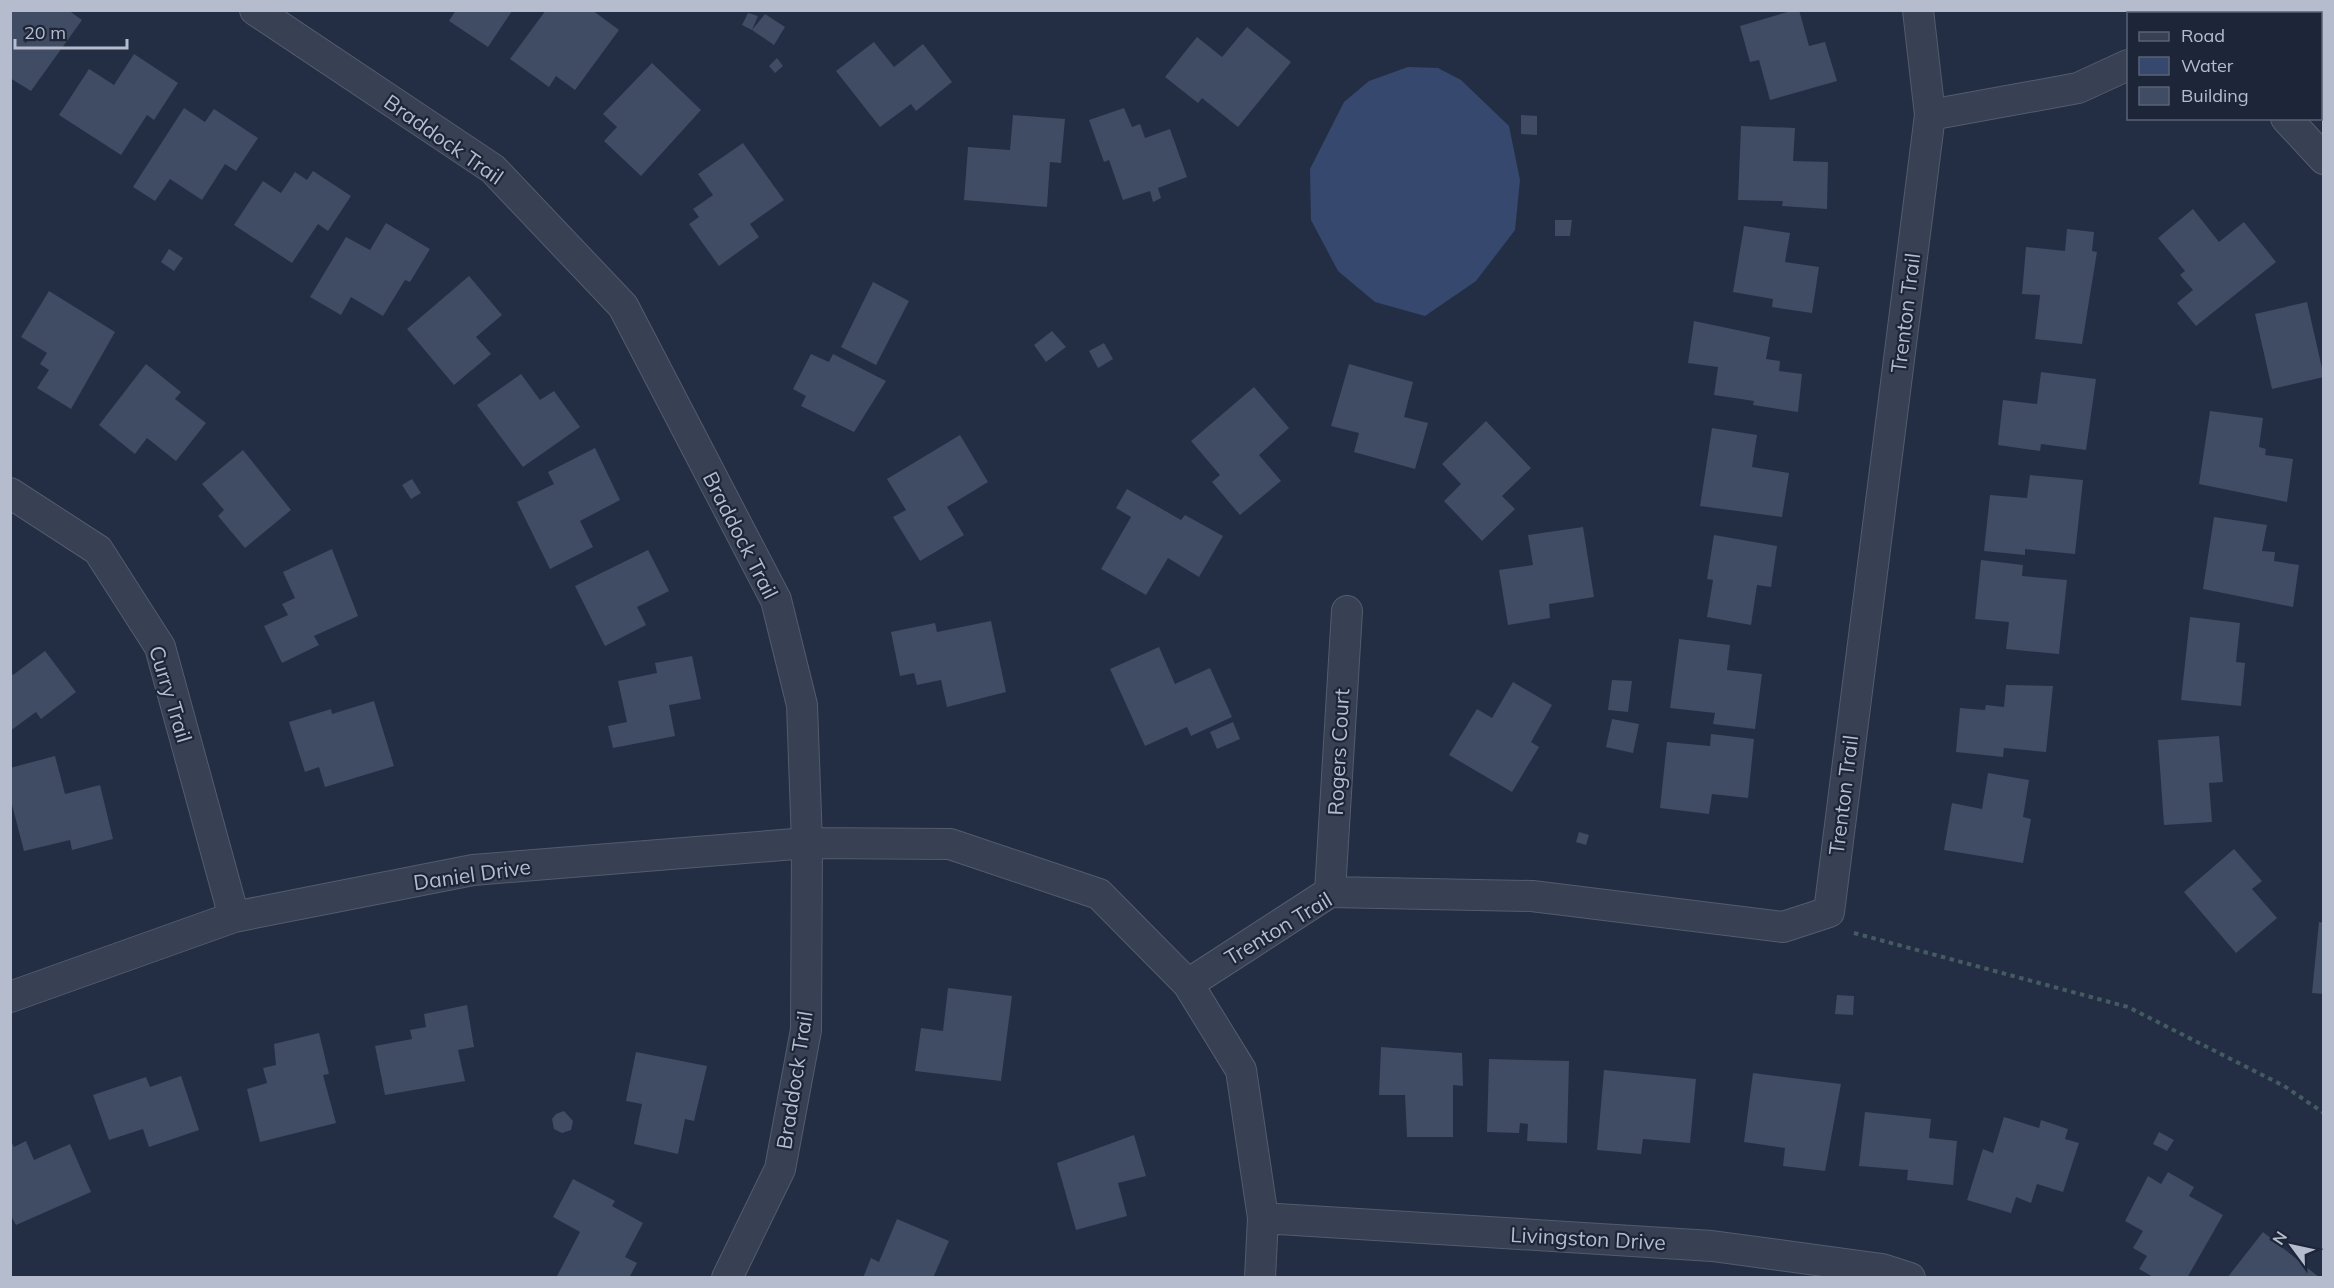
<svg xmlns="http://www.w3.org/2000/svg" width="2334" height="1288" font-family="Mulish,sans-serif">
<style>
.water{fill:#36486d}
.building{fill:#404b64}
.lines{fill:none;stroke-linecap:round;stroke-linejoin:round}
.street-casing{stroke:#535c6e;stroke-width:32}
.path{stroke:#445b61;stroke-width:4;stroke-dasharray:4.5 4.5;stroke-linecap:butt}
.street{stroke:#384153;stroke-width:30}
.labels{text-anchor:middle;dominant-baseline:central;stroke-width:4.5;stroke-linejoin:round;paint-order:stroke}
.street-label{font-size:21px;fill:#b5bccd;stroke:#1d2639}
</style>
<rect width="100%" height="100%" fill="#232e44"/>
<path class="water" d="M1408,67L1438,68L1461,80L1509,126L1520,180L1515,230L1476,281L1425,316L1375,302L1338,271L1311,220L1310,169L1344,102L1369,81Z"/>
<path class="building" d="M10,10H68L82,20L31,91L10,78Z
M456,10H510L512,11L488,47L449,21Z
M546,10H592L619,30L575,90L556,76L549,87L510,59Z
M1794,10H1799L1809,46L1825,42L1837,81L1770,100L1759,60L1750,62L1740,26Z
M748,13L758,16L752,30L742,25Z
M765,14L785,27L774,45L752,30Z
M1247,27L1291,62L1238,127L1202,98L1198,103L1165,77L1197,37L1222,57Z
M874,42L894,67L923,44L952,82L916,111L911,104L880,127L836,71Z
M134,54L178,83L154,120L147,115L121,155L59,115L89,69L114,85Z
M777,58L783,66L775,73L769,66Z
M652,63L701,110L641,176L604,141L617,127L603,114Z
M184,108L205,122L214,109L258,138L236,171L225,164L202,200L170,179L155,201L133,187Z
M1124,108L1132,127L1140,124L1145,138L1170,129L1187,177L1158,188L1161,198L1153,202L1150,191L1123,200L1109,160L1104,162L1089,120Z
M1013,115L1065,119L1061,163L1050,162L1047,207L964,200L968,147L1010,150Z
M1521,115L1537,116V135L1521,134Z
M1741,126L1795,128L1793,161L1828,162L1827,209L1782,206L1783,201L1738,200Z
M743,143L784,200L750,224L759,237L719,266L689,224L699,217L693,209L713,195L698,174Z
M313,171L351,196L328,231L318,224L292,263L234,225L263,181L281,193L295,172L307,180Z
M2193,209L2219,242L2244,222L2276,262L2196,326L2177,303L2193,290L2180,275L2185,271L2158,238Z
M1555,220H1572L1570,236H1555Z
M386,223L430,249L410,282L405,280L383,316L351,297L341,315L310,297L346,237L370,250Z
M1744,226L1790,233L1785,262L1819,267L1812,313L1772,307L1773,299L1733,292Z
M2067,229L2094,232L2092,251L2097,252L2082,344L2035,339L2040,295L2022,294L2026,247L2065,251Z
M169,249L183,258L174,271L161,262Z
M469,276L502,315L476,337L491,354L454,385L407,329Z
M873,282L909,301L876,365L841,347Z
M49,291L115,332L71,409L37,388L49,370L40,364L47,353L21,337Z
M2307,302L2324,377L2272,389L2255,314Z
M1694,321L1770,337L1766,359L1780,361L1779,371L1802,374L1798,412L1753,405L1754,401L1714,395L1718,367L1688,363Z
M1052,331L1066,347L1046,362L1034,345Z
M1104,343L1113,359L1098,368L1089,351Z
M811,354L829,362L833,354L886,381L854,432L801,406L806,396L793,389Z
M146,364L181,392L175,399L206,423L176,461L147,438L135,454L99,425Z
M1349,364L1413,382L1404,417L1428,423L1415,469L1354,452L1359,433L1331,426Z
M2041,372L2096,379L2086,450L2041,444L2040,451L1998,445L2003,400L2037,404Z
M521,374L540,400L554,391L580,427L523,467L477,405Z
M1254,387L1289,428L1259,455L1281,481L1240,515L1212,482L1220,475L1191,441Z
M2210,411L2263,418L2259,447L2266,449L2265,455L2293,459L2287,502L2199,484Z
M1486,421L1531,468L1502,496L1515,509L1482,541L1444,501L1461,484L1442,464Z
M1712,428L1757,435L1752,467L1789,473L1782,517L1700,506Z
M960,435L988,482L947,507L964,535L920,561L893,517L906,510L887,479Z
M595,448L620,500L580,521L593,547L550,569L517,502L554,484L548,472Z
M243,450L291,510L245,548L218,516L224,510L202,484Z
M2030,475L2083,480L2075,554L2025,549V555L1984,551L1990,495L2027,498Z
M412,479L421,493L411,499L402,485Z
M1127,489L1181,520L1185,515L1223,536L1199,577L1168,558L1146,595L1101,569L1131,517L1116,508Z
M2214,517L2267,525L2262,551L2275,552L2274,561L2299,565L2293,607L2203,589Z
M1583,527L1594,597L1549,604L1550,618L1508,625L1499,570L1533,565L1528,535Z
M1714,535L1777,546L1771,587L1757,585L1751,625L1707,617L1713,580L1707,579Z
M332,549L358,616L314,636L319,645L282,663L264,626L288,615L282,604L295,598L283,572Z
M648,550L669,591L637,607L646,625L605,646L575,586Z
M1981,560L2023,565L2022,576L2067,580L2059,654L2006,649L2009,622L1975,619Z
M2190,617L2240,623L2236,662L2245,663L2241,706L2181,700Z
M991,621L1006,692L947,707L941,680L917,685L914,673L900,676L891,632L935,623L937,632Z
M1679,639L1730,645L1727,670L1762,674L1755,729L1713,724L1715,713L1670,708Z
M1159,647L1175,684L1210,668L1232,717L1191,736L1187,727L1145,746L1110,669Z
M45,651L76,692L41,719L36,712L10,731V671L13,675Z
M692,656L701,699L669,705L675,736L613,748L608,726L627,722L618,681L657,673L655,663Z
M1612,680L1632,681L1628,712L1608,710Z
M1513,682L1552,705L1531,742L1539,747L1512,792L1449,755L1477,709L1492,718Z
M2006,685L2053,686L2046,752L2004,748L2003,757L1956,752L1960,708L1985,710L1986,705L2004,707Z
M374,701L394,766L325,787L319,767L305,772L289,722L331,709L332,714Z
M1612,719L1639,724L1633,753L1606,747Z
M1233,722L1240,739L1217,749L1210,732Z
M1711,734L1754,739L1748,798L1712,794L1709,814L1660,808L1667,742L1710,746Z
M2219,736L2223,782L2209,783L2212,822L2164,825L2158,740Z
M55,756L65,794L100,785L113,839L72,850L70,840L24,851L10,797V768Z
M1988,773L2029,780L2023,817L2031,819L2023,863L1944,850L1952,803L1982,809Z
M1579,832L1589,835L1586,845L1576,842Z
M2234,849L2262,881L2252,889L2277,918L2236,953L2184,892Z
M2319,922L2324,923V994L2312,993Z
M948,988L1012,996L1001,1081L915,1071L921,1028L943,1031Z
M1837,995L1854,996L1853,1015L1835,1014Z
M467,1005L474,1047L458,1050L465,1081L385,1095L375,1046L412,1039L410,1030L426,1027L424,1014Z
M319,1033L329,1074L323,1075L336,1123L260,1142L247,1089L267,1083L263,1068L276,1065L274,1044Z
M1381,1047L1462,1053L1463,1086L1453,1085V1137H1407L1405,1095H1379Z
M636,1052L707,1066L694,1121L685,1119L678,1154L634,1144L642,1104L626,1101Z
M1489,1059L1569,1061L1567,1143L1527,1141L1528,1124L1520,1123L1519,1133L1487,1132Z
M1604,1070L1696,1079L1690,1143L1643,1139L1641,1154L1597,1150Z
M1753,1073L1841,1084L1825,1171L1783,1166L1785,1148L1744,1142Z
M181,1076L199,1130L149,1147L143,1129L109,1140L93,1095L146,1077L150,1087Z
M564,1111L573,1121L571,1130L562,1133L554,1129L552,1119L556,1114Z
M1865,1112L1931,1119L1929,1138L1957,1141L1953,1185L1907,1180L1908,1170L1859,1166Z
M2004,1117L2039,1128L2041,1120L2068,1129L2065,1139L2079,1143L2063,1192L2037,1184L2031,1203L2016,1197L2011,1213L1967,1200L1983,1149L1993,1153Z
M2159,1132L2174,1140L2167,1151L2153,1144Z
M1134,1135L1146,1176L1118,1183L1127,1216L1076,1230L1057,1163Z
M10,1139L14,1147L26,1141L34,1160L70,1144L91,1192L16,1225L10,1214Z
M2168,1172L2194,1187L2189,1196L2223,1215L2187,1278H2155L2139,1269L2147,1256L2133,1248L2143,1231L2125,1221L2148,1176L2161,1184Z
M573,1179L615,1201L612,1206L643,1223L625,1257L637,1263L629,1278H556L580,1232L553,1217Z
M897,1219L949,1241L933,1278H863L871,1258L879,1262Z
M2263,1232L2320,1278H2227Z"/>
<g class="lines">
<g class="street-casing">
<path id="street" d="M255,10L493,169L623,306L776,600L802,705L807,843L806,1030L780,1169L727,1278
M2224,14L2228,10
M1930,115L2078,88L2128,65
M2286,118L2324,159
M10,493L98,550L160,647L234,917
M1330,892L1347,611
M1188,984L1330,892L1532,896L1783,927L1829,912L1930,115L1918,10
M10,997L234,917L473,870L807,843L950,844L1099,894L1188,984L1241,1070L1263,1218L1260,1278
M1263,1218L1712,1246L1882,1269L1910,1278"/>
</g>
<path class="path" d="M1854,933L2128,1007L2284,1086L2324,1113"/>
<use href="#street" class="street"/>
</g>
<g class="labels">
<g class="street-label">
<text transform="translate(444 139) rotate(35)">Braddock Trail</text>
<text transform="translate(1905 313) rotate(-83)">Trenton Trail</text>
<text transform="translate(741 535) rotate(63)">Braddock Trail</text>
<text transform="translate(171 694) rotate(73)">Curry Trail</text>
<text transform="translate(1338 752) rotate(-87)">Rogers Court</text>
<text transform="translate(1843 795) rotate(-83)">Trenton Trail</text>
<text transform="translate(472 874) rotate(-8)">Daniel Drive</text>
<text transform="translate(1278 928) rotate(-31)">Trenton Trail</text>
<text transform="translate(794 1080) rotate(-81)">Braddock Trail</text>
<text transform="translate(1588 1238) rotate(3)">Livingston Drive</text>
</g>
</g>
<rect width="2334" height="1288" fill="none" stroke="#b5bccd" stroke-width="24"/>
<rect x="2127" y="12" width="195" height="108" fill="#1d2639" stroke="#5a6274" stroke-width="1.5"/>
<rect x="2139" y="32" width="30" height="9" fill="#384153" stroke="#5a6274" stroke-width="1.5"/>
<text x="2181" y="42" font-size="18" fill="#b5bccd">Road</text>
<rect x="2139" y="57" width="30" height="18" fill="#36486d" stroke="#5a6274" stroke-width="1.5"/>
<text x="2181" y="72" font-size="18" fill="#b5bccd">Water</text>
<rect x="2139" y="87" width="30" height="18" fill="#404b64" stroke="#5a6274" stroke-width="1.5"/>
<text x="2181" y="102" font-size="18" fill="#b5bccd">Building</text>
<g transform="translate(2292 1246) rotate(303)" stroke="#1d2639" stroke-width="4.5" paint-order="stroke">
<path d="M0-4.5L10 22L0 15L-10 22Z" fill="#b5bccd"/>
<text y="-9" font-size="16" font-weight="bold" text-anchor="middle" fill="#b5bccd">N</text>
</g>
<path d="M15 39v9h112v-9" fill="none" stroke="#b5bccd" stroke-width="3"/>
<text x="24" y="39" font-size="18" fill="#b5bccd" stroke="#1d2639" stroke-width="4.5" paint-order="stroke">20 m</text>
</svg>
